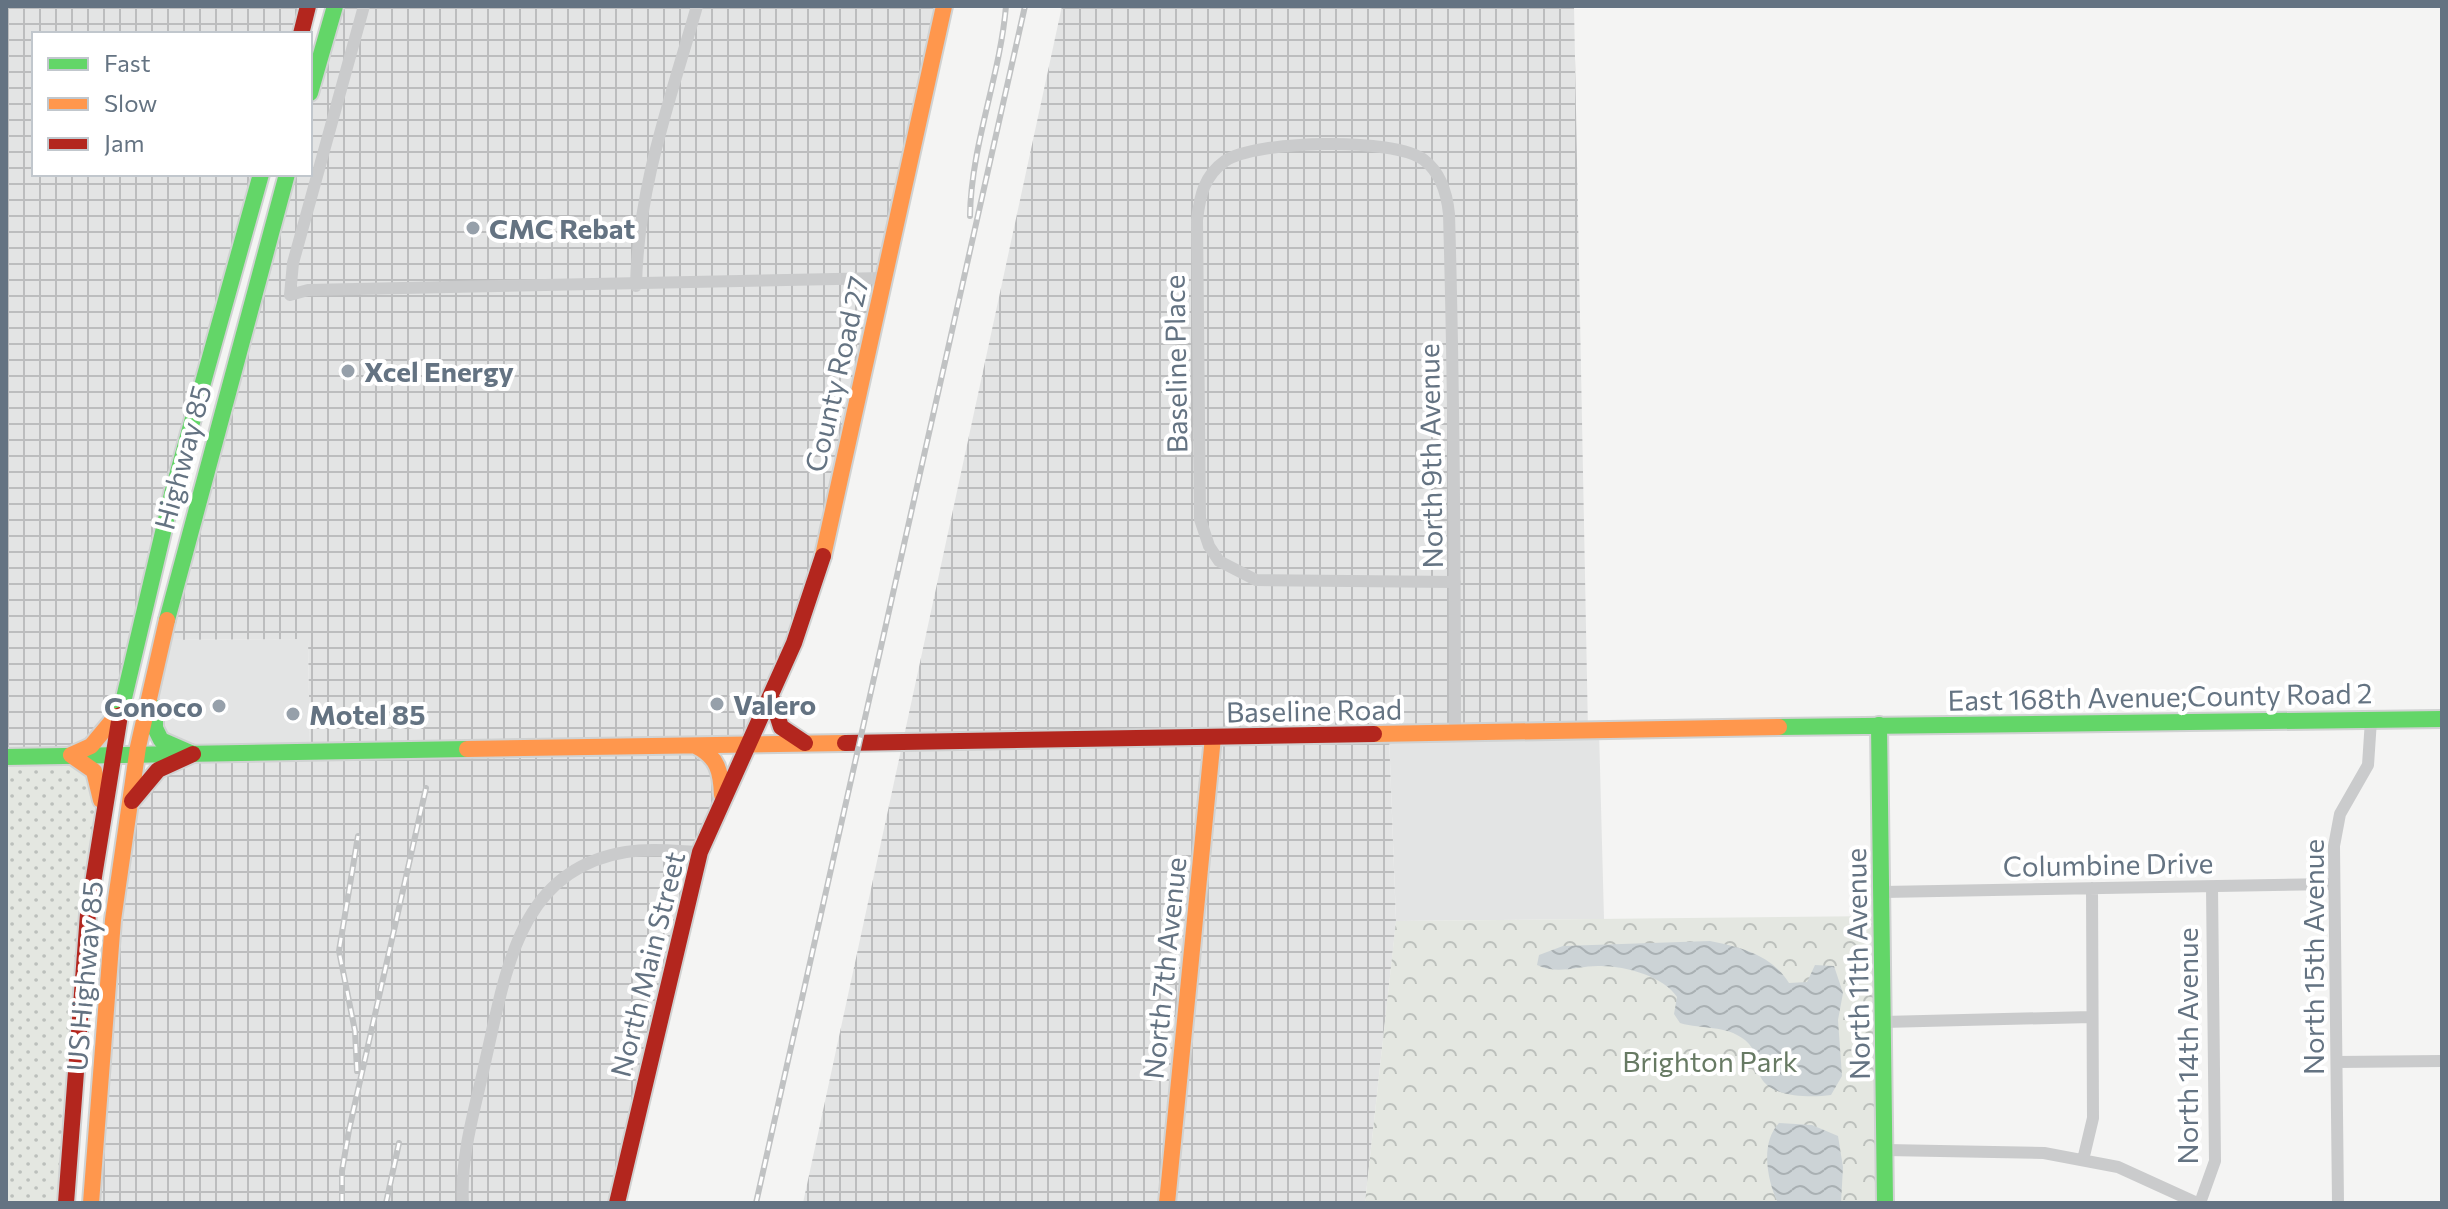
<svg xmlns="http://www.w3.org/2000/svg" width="2448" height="1209" font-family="Commissioner,sans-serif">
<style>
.built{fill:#e3e4e4}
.industrial{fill:url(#industrial-grid)}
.grass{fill:url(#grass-dots)}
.forest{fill:url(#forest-crowns)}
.water{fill:url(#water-waves)}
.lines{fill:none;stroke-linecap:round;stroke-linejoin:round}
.fast-casing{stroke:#d0d2d2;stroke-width:20}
.slow-casing{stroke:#d0d2d2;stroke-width:20}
.jam-casing{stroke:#d0d2d2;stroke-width:20}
.street{stroke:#cacbcc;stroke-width:12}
.fast{stroke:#63d668;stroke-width:16}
.slow{stroke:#ff974d;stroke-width:16}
.jam{stroke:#b3261e;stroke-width:16}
.rail-casing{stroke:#c0c2c3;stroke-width:6}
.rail{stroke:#fff;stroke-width:3;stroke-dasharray:9;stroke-linecap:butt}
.poi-dot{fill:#96a0aa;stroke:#fff;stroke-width:3}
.labels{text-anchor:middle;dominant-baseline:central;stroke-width:8;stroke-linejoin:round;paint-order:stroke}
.poi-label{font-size:28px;font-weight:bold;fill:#647382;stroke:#fff;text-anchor:start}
.street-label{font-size:28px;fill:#647382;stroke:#fff}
.park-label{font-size:28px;fill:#677a63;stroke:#fff}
</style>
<defs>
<pattern id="industrial-grid" width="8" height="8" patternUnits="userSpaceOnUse" patternTransform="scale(2)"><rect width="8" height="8" fill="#e3e4e4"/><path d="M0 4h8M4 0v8" fill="none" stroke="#bcbdbe"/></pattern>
<pattern id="grass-dots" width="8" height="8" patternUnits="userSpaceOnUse" patternTransform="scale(2)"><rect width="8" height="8" fill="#e4e7e1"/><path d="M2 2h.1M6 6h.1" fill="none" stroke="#bcc0bc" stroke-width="1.8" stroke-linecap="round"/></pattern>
<pattern id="forest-crowns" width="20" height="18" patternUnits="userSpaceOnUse" patternTransform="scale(2)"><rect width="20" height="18" fill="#e4e7e1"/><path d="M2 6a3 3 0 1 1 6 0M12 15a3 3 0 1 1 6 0" fill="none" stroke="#bcc0bc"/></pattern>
<pattern id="water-waves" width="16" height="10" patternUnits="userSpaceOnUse" patternTransform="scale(2)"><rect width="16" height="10" fill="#ccd3d6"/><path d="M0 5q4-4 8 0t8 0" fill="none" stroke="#a9b0b3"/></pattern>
</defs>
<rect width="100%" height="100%" fill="#f4f4f3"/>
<path class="built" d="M308,639L310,752L193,754L153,721L161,640Z
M1599,730L1604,919L1396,921L1389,734Z"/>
<path class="industrial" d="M6,6H308L301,34H34V174H261L122,709L87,749L6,757Z
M335,6H944L820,570L749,745L698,746L721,770L617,1203H91L128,809L173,761L310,751L308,639L161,640L287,174H310V93Z
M1062,6H1574L1588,731L1389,735L1396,922L1365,1203H803Z"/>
<path class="grass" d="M71,755L97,776L66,1203H6V757Z"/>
<path class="forest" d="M1883,916L1885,1203H1365L1396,921Z"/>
<path class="water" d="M1710,941C1740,947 1772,955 1789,983L1807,982L1815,965L1834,966L1843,993L1838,1020L1842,1076L1831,1095C1810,1098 1766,1098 1759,1073C1755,1060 1757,1050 1745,1040C1724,1024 1703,1030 1680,1023L1674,1014L1677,997C1664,976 1623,965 1598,966C1577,966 1558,975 1537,965L1539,955L1563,946Z
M1779,1123L1812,1125L1838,1136L1843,1167L1841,1203H1778C1767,1180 1760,1143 1779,1123Z"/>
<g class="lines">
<g class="fast-casing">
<path id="fast" d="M310,93L335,6
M167,620L287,174
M155,708V728L161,740L193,754
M120,715L172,494L261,174
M1879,725L1885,1203
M1779,727L2442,719
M6,757L467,749"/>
</g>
<g class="slow-casing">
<path id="slow" d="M823,556L944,6
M1374,734L1779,727
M696,746C718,757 721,772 722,795
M467,749L845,743
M71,755L94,771L101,800
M71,755L91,746L116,716
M91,1203L113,920L138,747L167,620
M1167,1203L1213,737"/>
</g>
<g class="jam-casing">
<path id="jam" d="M301,34L308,6
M772,699L781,727L805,743
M845,743L1374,734
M132,801L158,770L193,754
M66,1203L88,914L120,715
M617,1203L700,852L794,643L823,556"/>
</g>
<path class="street" d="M364,6L293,263L290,295L308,290L884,278
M636,286C638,186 670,101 697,6
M1455,733C1455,560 1454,388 1449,214C1447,194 1441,173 1424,160C1395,137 1255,140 1225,161C1204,176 1200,195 1197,220L1200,519L1209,546L1219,561L1256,580L1455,582
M1883,892L2334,884
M1883,1022L2091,1017
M2337,1062L2442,1061
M1886,1150L2044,1153L2118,1167L2197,1203
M2083,1160L2093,1118L2092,888
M463,1203C460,1154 476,1106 486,1058C506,971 519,869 626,852C650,848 676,851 700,852
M2200,1203L2215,1161L2212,887
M2338,1203L2334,846L2340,814L2368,765L2371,720"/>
<use href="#fast" class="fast"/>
<use href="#slow" class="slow"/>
<use href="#jam" class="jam"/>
<g class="rail-casing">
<path id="rail" d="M970,216C971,145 1000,77 1006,6
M357,1071L355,1031L339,951L358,836
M342,1203V1171L349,1130L426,788
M386,1203L399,1143
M756,1203L1025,6"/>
</g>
<use href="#rail" class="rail"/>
</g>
<g class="poi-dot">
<circle cx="473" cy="228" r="8"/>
<circle cx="348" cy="371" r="8"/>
<circle cx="717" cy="704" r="8"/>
<circle cx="219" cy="706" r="8"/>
<circle cx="293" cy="714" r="8"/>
</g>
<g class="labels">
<g class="poi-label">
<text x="489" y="228">CMC Rebat</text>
<text x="364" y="371">Xcel Energy</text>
<text x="733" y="704">Valero</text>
<text x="203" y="706" text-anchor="end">Conoco</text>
<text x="309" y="714">Motel 85</text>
</g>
<g class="street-label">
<text transform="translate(1175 364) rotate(-91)">Baseline Place</text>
<text transform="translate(836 374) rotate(-77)">County Road 27</text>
<text transform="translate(1430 456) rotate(-91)">North 9th Avenue</text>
<text transform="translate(182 457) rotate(-75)">Highway 85</text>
<text transform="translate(2160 696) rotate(-1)">East 168th Avenue;County Road 2</text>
<text transform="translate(1314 710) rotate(-1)">Baseline Road</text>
<text transform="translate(2108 864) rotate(-1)">Columbine Drive</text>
<text transform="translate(2313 957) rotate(-90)">North 15th Avenue</text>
<text transform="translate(647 964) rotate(-76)">North Main Street</text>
<text transform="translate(1857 964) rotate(-91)">North 11th Avenue</text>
<text transform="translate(1164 968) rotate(-84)">North 7th Avenue</text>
<text transform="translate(84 976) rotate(-85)">US Highway 85</text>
<text transform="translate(2187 1046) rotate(-90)">North 14th Avenue</text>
</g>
<g class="park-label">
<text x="1710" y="1061">Brighton Park</text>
</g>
</g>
<rect width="2448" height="1209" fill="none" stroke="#647382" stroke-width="16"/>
<rect x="32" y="32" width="280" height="144" fill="#ffffff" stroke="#c1c7cd" stroke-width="2"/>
<rect x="48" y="58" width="40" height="12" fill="#63d668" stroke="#c1c7cd" stroke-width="2"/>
<text x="104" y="72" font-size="24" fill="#647382">Fast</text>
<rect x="48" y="98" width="40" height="12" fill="#ff974d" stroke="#c1c7cd" stroke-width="2"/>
<text x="104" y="112" font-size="24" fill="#647382">Slow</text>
<rect x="48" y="138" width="40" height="12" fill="#b3261e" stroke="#c1c7cd" stroke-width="2"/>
<text x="104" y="152" font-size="24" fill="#647382">Jam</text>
</svg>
